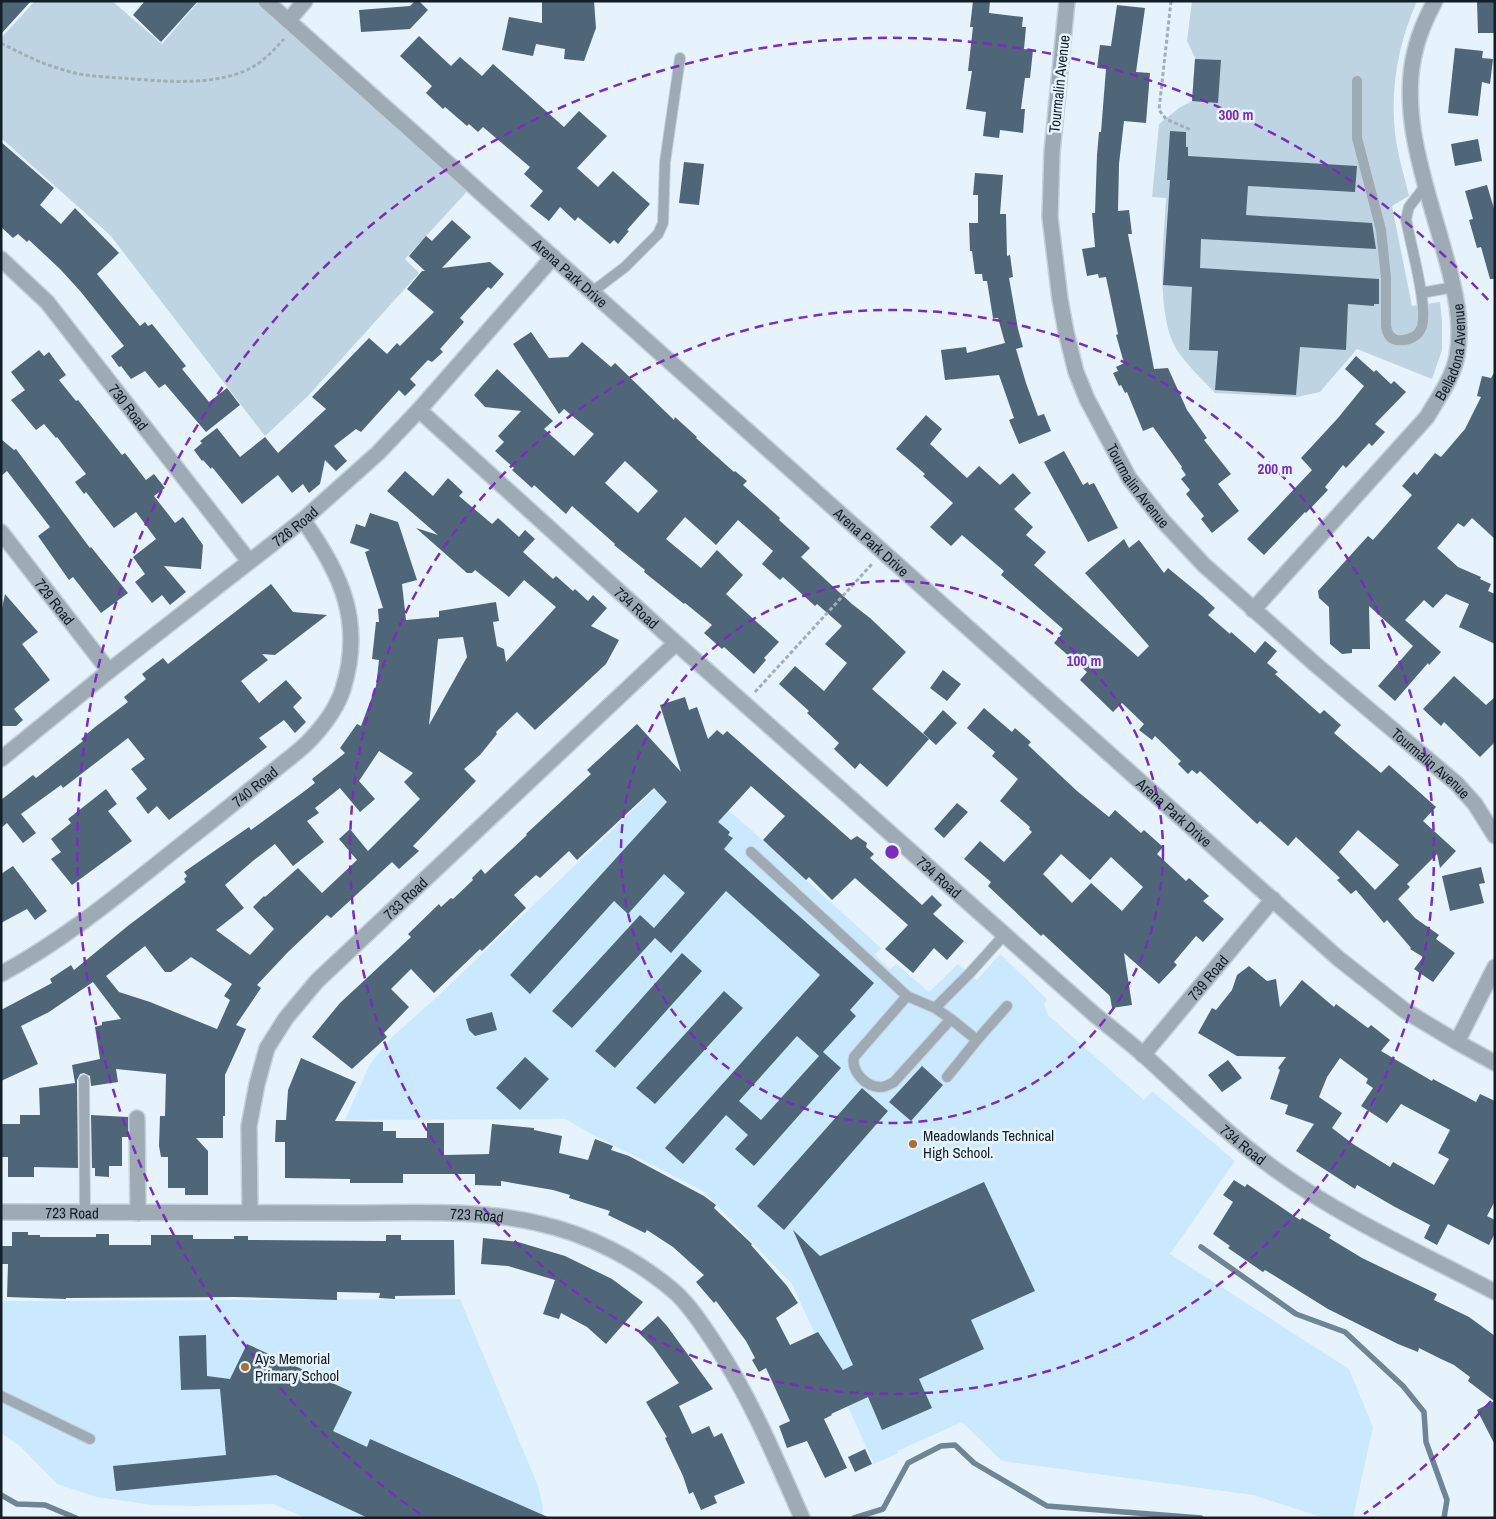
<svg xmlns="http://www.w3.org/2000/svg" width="1496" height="1519" font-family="'Archivo Narrow',sans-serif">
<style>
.built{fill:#cae9fe}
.green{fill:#bfd4e3}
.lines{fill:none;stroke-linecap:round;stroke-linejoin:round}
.stream{stroke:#6f8595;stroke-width:5.5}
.building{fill:#4e6678;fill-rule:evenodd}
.service-casing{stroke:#c4d1da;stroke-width:12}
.minor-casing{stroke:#c4d1da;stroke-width:18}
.tertiary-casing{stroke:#c4d1da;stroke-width:18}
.path{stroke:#a1aeb6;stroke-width:3;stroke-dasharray:4 2.5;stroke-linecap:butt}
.service{stroke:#9eabb4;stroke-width:10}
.minor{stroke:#9eabb4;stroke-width:15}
.tertiary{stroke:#9eabb4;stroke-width:15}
.ring{fill:none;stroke:#7b2cbf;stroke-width:2.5;stroke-dasharray:9 6}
.poi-dot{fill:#ae6d36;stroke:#e6f3fc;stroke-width:2}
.labels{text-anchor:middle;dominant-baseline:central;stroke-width:5;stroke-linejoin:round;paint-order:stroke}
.street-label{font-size:15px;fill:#131f26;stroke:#e6f3fc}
.poi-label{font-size:15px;fill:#131f26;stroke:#e6f3fc;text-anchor:start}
.centre{fill:#7b2cbf;stroke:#e6f3fc;stroke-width:2.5}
.ring-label{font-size:15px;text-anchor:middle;font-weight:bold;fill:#7b2cbf;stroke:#e6f3fc;stroke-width:5;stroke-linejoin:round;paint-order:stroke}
</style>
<rect width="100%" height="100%" fill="#e6f3fc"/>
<path class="built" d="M677,768L747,826L881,948L875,955L890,969L896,964L929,992L958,964L977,980L1000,954L1047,999L1044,1004L1048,1015L1144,1100L1152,1091L1235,1161L1170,1254L1349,1369L1373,1427L1353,1518H1324L1253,1495L1002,1461L962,1422L897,1451L898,1453L874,1464L792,1284L703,1191L591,1134L566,1119L345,1120L370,1064L393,1036L437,997Z
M460,1299L538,1486L543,1507L542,1518H306L273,1504L195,1506L153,1505L97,1497L57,1484L21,1447L1,1433V1301Z"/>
<path class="green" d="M35,1H112L162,44L199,1H267L473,185L405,259L419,273L308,396L265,436L110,235L1,138V38Z
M1192,1H1417C1399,42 1390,87 1395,132C1397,153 1404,175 1409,196L1392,206L1412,306L1440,302L1442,321V350L1432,379L1357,349L1320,392L1297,397L1215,393C1203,380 1189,367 1179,353C1154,318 1164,239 1166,198L1152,197L1159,124L1179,108L1192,101L1195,58L1187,41Z"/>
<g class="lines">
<path class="stream" d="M1201,1247L1296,1314L1345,1332L1403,1386L1424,1412L1426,1442L1447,1500L1444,1518
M1,1495L17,1504L45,1505L76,1518
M854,1518L883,1509L908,1463L941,1446L955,1445L974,1463L1047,1506L1201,1518"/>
</g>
<path class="building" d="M1,1H31L1,34Z
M145,1H198L161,42L133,15Z
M415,1H419L428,10L410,29L361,32L359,10L410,6Z
M542,1H594L596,28L584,61L564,59L565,49L536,44L533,56L502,50L509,17L542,23Z
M973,1H990L989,13L1023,17L1022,27H1026L1024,49L1033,50L1030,78H1025L1021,109H1025L1023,133L1000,130L999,138L983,136L986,112L966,109L972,71H968L973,27H970Z
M1477,1H1495V33H1478Z
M1117,5L1145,8L1136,72L1150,73L1146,123L1124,121L1119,164L1118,211L1129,210L1132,234H1128L1154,369L1168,368L1187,410L1207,438L1204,440L1231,474L1218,484L1239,511L1212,533L1201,519L1204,516L1186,494L1190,490L1181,479L1186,475L1181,468L1182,467L1153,427L1143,431L1127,392L1125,393L1121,385L1119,386L1113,373L1118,371L1116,367L1124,363L1116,335L1118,334L1106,277L1099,278L1098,274L1087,276L1082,249L1095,247L1092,213H1095L1097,155L1099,132H1101L1106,69L1097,68L1100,45L1111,46Z
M419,36L451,66L460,57L482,76L493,64L564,127L579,111L607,136L577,168L598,187L613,171L650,204L627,230L629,231L618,244L614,240L610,244L578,217L575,221L560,207L549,221L530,206L543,191L524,174L530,167L483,127L478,132L469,124L467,126L445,107L443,109L426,93L432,86L400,56Z
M1455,48L1483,51L1482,58L1493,59L1490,84L1482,82L1478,116L1448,113Z
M1195,59L1221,60L1218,103L1192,101Z
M1170,131L1186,132V147H1188V156L1357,166L1355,192L1248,186L1246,215L1372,223L1376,249L1201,239L1200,268L1379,279V304H1374V306L1348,304L1346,350L1300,347L1296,395L1215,390L1218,351L1189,350L1192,287L1163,285L1170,180H1167Z
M1478,139L1482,161L1455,166L1451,144Z
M1,142L54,188L40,205L61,224L75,208L119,253L97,274L140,326L145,322L148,326L152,324L186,366L182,369L209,402L227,388L240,405L206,432L165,384L159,388L145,371L131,379L121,366L119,367L111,356L124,346L81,292L60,269L29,240L27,242L18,234L13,238L1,227Z
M684,162L704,164L699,205L679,203Z
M975,173L1003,175L1000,214H1006L1007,256L1010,255L1013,277L1009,278L1018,329L1023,347L1016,349L1026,383L1038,416L1044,414L1051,431L1019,444L1009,420L1014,418L999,375L945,380L941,350L966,347L967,353L1005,343L998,318H993L987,281H983L982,274H975L972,251H970L969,223H978V195H973Z
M1487,185L1495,212V279H1490L1481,247L1477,248L1469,220L1473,219L1465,191Z
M452,220L471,237L442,268L490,262L504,274L491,289L488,287L460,318L464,322L440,349L443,352L432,362L428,360L410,379L416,385L405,396L399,390L361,432L356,429L334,446L347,461L336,471L325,460L320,484L309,493L303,484L292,493L278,475L242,504L212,467L211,469L203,460L202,461L194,450L202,443L200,441L217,428L240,457L265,437L278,453L326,409L312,397L369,338L387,354L397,343L400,346L434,312L407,289L422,271H425L409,256L426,236L432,241Z
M531,332L549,358L568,357L582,342L611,367L615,363L674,420L675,417L697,437L696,438L734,472L735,471L747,481L743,485L780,518L779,520L810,548L801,557L852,604L870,618L906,652L872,689L929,739L887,787L860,763L855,769L834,749L839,743L807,713L809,711L779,684L795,666L824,691L847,663L825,644L842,626L817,604L815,606L783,577L780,580L762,564L773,551L738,520L716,545L685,517L666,539L701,568L717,550L743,575L726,594L779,642L764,658L766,660L754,674L724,647L722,649L704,633L712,625L685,603L684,604L644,572L645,570L614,545L615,544L572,506L566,514L534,485L532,488L512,470L514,468L495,451L504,442L498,436L521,411L485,407L474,395L497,369L553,421L544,429L574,456L594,434L564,409L559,414L513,344ZM625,461L658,491L638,513L605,483Z
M39,350L44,356L49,352L66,375L59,380L76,401L78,400L122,455L125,453L146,480L154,474L165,488L154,496L175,523L183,517L203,545L201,569L164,566L186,592L170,605L162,595L152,603L135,582L145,574L133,557L156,539L136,512L114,528L86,492L84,494L75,482L86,474L57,437L56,438L44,424L36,430L11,400L25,390L11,372Z
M1356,356L1374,372L1376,370L1391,384L1394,381L1406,392L1375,424L1385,432L1372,446L1369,443L1346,468L1343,465L1325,487L1328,490L1306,513L1305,512L1264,555L1247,539L1312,470L1301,458L1338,418L1364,386L1345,369Z
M1495,371V539L1472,518L1464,527L1458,523L1437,548L1458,567L1481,577L1480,579L1491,584L1488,591L1495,594V644L1459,627L1469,604L1446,594L1433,608L1424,600L1405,620L1441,652L1429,665L1428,663L1395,701L1378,686L1413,646L1369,606L1370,649H1352V653L1342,654L1330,644L1329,607L1319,598L1318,591L1368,536L1373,540L1412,495L1402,486L1414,472L1417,475L1435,453L1441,457L1465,429L1481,397L1477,396L1482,376L1491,378Z
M926,415L942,429L930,444L967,478L979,466L1000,485L1013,473L1031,493L1014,509L1033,527L1026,535L1046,552L1034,565L1138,657L1149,646L1085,573L1124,539L1129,548L1139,540L1164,573L1168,568L1202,596L1215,608L1208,615L1230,634L1231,632L1255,653L1265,641L1277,651L1267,663L1278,672L1275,674L1320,714L1324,710L1341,725L1334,733L1381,773L1389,765L1436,807L1423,821L1456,851L1440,868L1437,854L1407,884L1410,887L1398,899L1415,918L1439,935L1436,939L1455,953L1433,982L1414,969L1423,957L1410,949L1411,948L1387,920L1384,923L1356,890L1351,894L1337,880L1340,878L1296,837L1288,846L1260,821L1257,824L1200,771L1197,774L1192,770L1188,774L1178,764L1181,761L1155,736L1152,740L1139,730L1144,724L1122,703L1113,712L1080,680L1087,672L1054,643L1061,635L1059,634L1063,629L1001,575L1004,571L962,535L951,546L930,527L953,503L923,476L925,474L896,449ZM1358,830L1399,865L1375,890L1339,852Z
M1,439L14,450L16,449L90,548L91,547L128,593L101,613L73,577L69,580L38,536L50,527L7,471L1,476Z
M1064,451L1083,485L1088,482L1089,485L1094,483L1118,528L1088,542L1044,462Z
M405,471L433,496L448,478L463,492L459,496L492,524L498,518L519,537L525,530L535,539L523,552L553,579L556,576L573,591L575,589L588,601L593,595L607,608L591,626L619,640L606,664L535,730L517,712L496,732L497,734L480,755L464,769L476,781L413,846L419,851L399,869L392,862L331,918L327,915L287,953L257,985L261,988L236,1025L246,1029L225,1075V1116H223V1138H196L208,1151V1195H185V1188H168V1157H161L159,1146L160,1116H165L166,1074L116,1069L118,1082L91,1086L90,1076L84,1073L80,1074L77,1080L78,1168L34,1167V1177H8V1157H1V1124H20V1115H40L39,1088L75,1083L72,1065L100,1059L95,1027L102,1025V1022L121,1019L93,982L49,1012L21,1026L38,1064L1,1081V1010L52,983L50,979L71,965L74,970L129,925L186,882L184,879L187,876L184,872L249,827L251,830L302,793L315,783L312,779L345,753L340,748L357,724L361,726L376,686L379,660L372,659L376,622H379L378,609L383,608L365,552L370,550L350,543L356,524L365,527L370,513L398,522L417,580L402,584L406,620L439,617V611L496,602L499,621L493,622L497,646L504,649L506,662L556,607L524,580L509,597L475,570L472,573H467L416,528L438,535L387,491ZM463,637L467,657L429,725L438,639ZM379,751L413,773L404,782L420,799L368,851L350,829L339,839L357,860L322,893L298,868L265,897L264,896L253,907L274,929L250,955L216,930L244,908L225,885L254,860L275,844L293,866L324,842L307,821L319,813L315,808L340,788L360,812L375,799L359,781ZM145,946L165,972H171L191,957L232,984L224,996L230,1000L217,1029L150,1002L119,992L106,976Z
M271,584L293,612L327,615L275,655L262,654L268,660L241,681L259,703L286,680L302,698L293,707L306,722L295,733L284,720L259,738L267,747L169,820L157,806L148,814L136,798L147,789L131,769L145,759L128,738L63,788L61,785L21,814L36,833L23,843L7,823L1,828V800L33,775L36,778L83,741L81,739L95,727L128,702L124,697L146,679L142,674L163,658L168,664Z
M5,594L38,632L22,644L50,680L14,709L23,720L16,726H1V613Z
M943,670L961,684L947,701L930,688Z
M1454,676L1486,705L1495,697V742L1480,757L1444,722L1441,726L1423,709Z
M685,697L689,710L697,707L708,739L717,730L723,735L727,731L851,840L857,836L867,843L866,847L874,854L870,858L922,905L932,895L942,905L933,914L964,941L947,960L934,948L913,973L885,949L908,925L855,878L832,900L809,877L806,880L763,840L785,816L751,786L718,822L730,832L728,835L733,838L724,849L874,983L850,1010L856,1016L823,1052L841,1068L754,1166L735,1149L748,1135L726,1115L683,1164L665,1148L820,975L726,891L671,953L655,938L572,1028L552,1011L640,915L654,928L685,893L664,874L628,914L614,901L530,994L510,975L667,802L654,788L577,860L569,851L540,878L536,875L514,895L526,908L482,951L480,949L434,993L411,969L391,989L409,1007L384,1033L387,1037L352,1069L312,1037L340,1003L411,937L408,934L439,904L441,907L451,898L453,899L473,880L472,878L481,869L485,874L527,835L526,834L591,774L587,770L637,724L681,772L660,705ZM797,1036L819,1056L761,1120L739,1101Z
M984,708L1012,732L1015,728L1031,742L1028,745L1077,791L1109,817L1115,810L1141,833L1144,830L1163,847L1157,854L1186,881L1189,878L1209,896L1203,901L1224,919L1203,942L1196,936L1174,962L1177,965L1159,984L1124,953L1132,1005L1112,1008L1110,996L1043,934L1041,936L988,886L991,882L964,859L980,841L1004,862L1032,832L1029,829L1030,827L1000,801L1018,779L992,756L995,752L967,728ZM1061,854L1090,880L1111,857L1143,887L1122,911L1091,883L1072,903L1043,874Z
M943,710L957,723L936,745L923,733Z
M106,789L117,804L108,811L132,841L72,885L51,859L61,852L51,839L71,823L68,819Z
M957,803L968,812L944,838L934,829Z
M13,866L47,911L35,920L27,909L1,923V874Z
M1481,867L1485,883L1479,884L1484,903L1450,911L1442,876Z
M682,953L702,971L615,1068L595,1051Z
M1249,966L1267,981L1276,979L1280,1007L1302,980L1334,1007L1336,1004L1368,1028L1371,1025L1390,1040L1381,1051L1432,1081L1433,1079L1476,1102L1480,1094L1495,1101V1201L1487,1216L1495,1220V1233L1489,1245L1448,1224L1437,1245L1424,1238L1430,1225L1395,1207L1357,1185L1355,1189L1296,1151L1314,1124L1285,1114L1288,1105L1270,1099L1280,1070L1278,1068L1286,1057L1237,1056L1198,1033L1212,1008L1216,1010L1232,990L1237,975ZM1340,1058L1368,1079L1366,1083L1373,1088L1361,1106L1387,1123L1401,1104L1450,1130L1438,1153L1449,1159L1434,1185L1393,1162L1390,1167L1353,1144L1332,1128L1342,1113L1319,1097L1327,1077Z
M724,991L743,1008L655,1104L636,1088Z
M492,1012L497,1030L475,1036L469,1030L466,1019Z
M525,1057L549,1079L520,1110L496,1088Z
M301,1058L356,1082L335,1121L383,1122V1131H396V1138H427V1123H444V1155L489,1154L492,1124L534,1128V1130L562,1136L559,1153L588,1160L595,1139L613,1146L611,1150L629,1156L704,1196L716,1205L714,1208L752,1244L751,1245L787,1286L798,1303L776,1318L790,1345L818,1332L843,1370L853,1365L793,1230L820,1256L984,1182L1035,1291L971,1320L984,1349L919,1379L932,1408L882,1430L868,1397L831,1414L832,1415L824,1419L847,1468L825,1478L807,1441L787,1448L779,1426L790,1421L766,1368L759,1372L752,1360L755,1358L746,1341L716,1301L714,1303L696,1282L704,1275L673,1247L647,1230L645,1233L608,1215L610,1211L569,1198L570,1195L553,1190L501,1181V1186L475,1185V1174H403V1183H350V1179L285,1178V1142H275L276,1120H286L288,1090Z
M1228,1060L1242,1078L1222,1092L1208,1075Z
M922,1066L943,1085L911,1121L889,1102Z
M862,1088L888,1111L784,1230L757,1206Z
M91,1115L128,1117V1137H122V1166H109V1177L95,1176V1168H92Z
M1234,1180L1245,1187L1247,1184L1300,1220L1302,1218L1331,1235L1329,1238L1362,1258L1437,1294L1434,1300L1469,1317L1495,1336V1445L1477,1410L1494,1401L1468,1381L1470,1377L1454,1365L1439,1358L1419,1348L1418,1352L1398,1344L1328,1309L1265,1270L1263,1272L1228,1248L1230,1246L1213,1234L1233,1202L1223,1195Z
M12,1232H28V1235H40V1237H96V1234H109V1245H151V1235H193V1239H234V1236H248V1240L386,1241V1235H401V1240H454L455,1295L395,1296V1299L379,1298L380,1293L337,1292V1300L235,1297L66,1298V1299L7,1297L8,1264H1V1246H12Z
M483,1238L518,1242L565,1256L612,1279L643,1302L606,1344L587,1327L561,1313L559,1319L543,1314L555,1280L508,1266L481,1264Z
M658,1316L667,1326L713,1389L679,1406L692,1434L709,1426L714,1437L722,1433L745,1483L714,1496L717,1503L701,1510L693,1492L689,1494L683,1476L665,1438L667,1437L646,1402L679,1383L653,1347L639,1333Z
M206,1335L207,1376L230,1379L247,1344L352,1392L333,1431L367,1447L370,1439L550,1518H368L276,1475L116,1491L113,1466L226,1455L220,1389L181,1390L179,1336Z
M865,1449L872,1464L855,1472L848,1457Z"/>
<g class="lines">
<g class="service-casing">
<path id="service" d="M1357,81V138L1381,230L1386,278V326C1387,333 1390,339 1397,340C1408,341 1419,337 1422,326C1428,305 1410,243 1406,219L1409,207L1426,185
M592,292L625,267L658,234L663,223L665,162L680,58
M1421,293L1454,287
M751,852L907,996L935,1008L951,1019L977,1040L1007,1006
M907,996L854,1057C851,1071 865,1086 879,1087C884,1088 890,1084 894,1082L951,1019
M935,1008L969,974L1005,934
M947,1077L977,1040
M84,1080L85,1213
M1,1396L90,1439"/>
</g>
<g class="minor-casing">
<g id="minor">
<path id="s1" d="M1067,1L1052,152L1050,217L1060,299L1066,332L1076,372L1087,399L1129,478L1162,520L1204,565L1315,664L1457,784L1475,804L1495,836"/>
<path d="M288,21L305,1"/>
<path id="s2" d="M1,259L47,302L249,561"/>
<path id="s3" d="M419,410L676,643L1095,1015C1111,1028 1129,1042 1145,1056C1188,1095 1229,1136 1276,1170C1344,1219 1421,1253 1495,1292"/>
<path id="s4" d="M1,532L109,671"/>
<path id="s5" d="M1253,610L1427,417C1438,398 1453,378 1457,356C1463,323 1455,290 1446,258C1429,193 1397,115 1416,47C1420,31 1427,16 1435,1"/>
<path id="s6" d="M1,759L109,671L303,520L378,453L419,410L553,257"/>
<path id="s7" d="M1,974C73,935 136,880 200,830C226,810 251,789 277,768C288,759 301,750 311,739C325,724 337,708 343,689C364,622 341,573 303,520"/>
<path d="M1457,1042L1495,967"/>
<path id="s8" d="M1143,1055L1273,899"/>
<path d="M137,1118L138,1213"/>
<path id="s9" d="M1,1212C118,1213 234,1212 351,1213C412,1213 477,1209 537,1223C588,1234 637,1259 676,1293C692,1308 705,1329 717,1347C752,1401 776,1459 802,1518"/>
<path id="s10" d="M250,1212L249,1126L257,1084L267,1048L286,1018L317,981L676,643"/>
</g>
</g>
<g class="tertiary-casing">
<g id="tertiary">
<path id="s11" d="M266,1L1339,959L1404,1010L1457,1042L1495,1063"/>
</g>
</g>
<path class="path" d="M1171,1L1159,110L1166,119L1191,130
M1,43C22,54 42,64 64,70C82,76 103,77 121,78C162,81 211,87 249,69C263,62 274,50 284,39
M755,692L872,564"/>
<use href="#service" class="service"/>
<use href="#minor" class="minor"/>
<use href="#tertiary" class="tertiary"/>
</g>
<g class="ring">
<circle cx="892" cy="852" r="271"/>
<circle cx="892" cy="852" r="542"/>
<path d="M1491 1401A813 813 0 0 1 1364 1514M420 1514A813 813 0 1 1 1491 303"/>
</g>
<g class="poi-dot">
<circle cx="913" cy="1144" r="5"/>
<circle cx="245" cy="1367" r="5"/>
</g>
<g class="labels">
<g class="street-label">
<text transform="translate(1059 84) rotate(-84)">Tourmalin Avenue</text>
<text stroke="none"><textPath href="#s11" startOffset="408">Arena Park Drive</textPath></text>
<text stroke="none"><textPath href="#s5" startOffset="331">Belladona Avenue</textPath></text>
<text stroke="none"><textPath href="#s2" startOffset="196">730 Road</textPath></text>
<text stroke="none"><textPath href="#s1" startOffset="504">Tourmalin Avenue</textPath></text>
<text stroke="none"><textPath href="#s6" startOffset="375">726 Road</textPath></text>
<text stroke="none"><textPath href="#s11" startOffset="812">Arena Park Drive</textPath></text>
<text stroke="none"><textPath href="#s4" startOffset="88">729 Road</textPath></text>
<text stroke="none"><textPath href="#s3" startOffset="294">734 Road</textPath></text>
<text stroke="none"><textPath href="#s1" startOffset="909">Tourmalin Avenue</textPath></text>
<text stroke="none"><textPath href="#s7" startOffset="316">740 Road</textPath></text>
<text stroke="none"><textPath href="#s11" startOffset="1218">Arena Park Drive</textPath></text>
<text stroke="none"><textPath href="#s3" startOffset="699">734 Road</textPath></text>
<text stroke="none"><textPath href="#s10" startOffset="371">733 Road</textPath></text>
<text stroke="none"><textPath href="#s8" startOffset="101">739 Road</textPath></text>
<text stroke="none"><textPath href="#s3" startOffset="1104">734 Road</textPath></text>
<text stroke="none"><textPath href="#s9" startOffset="71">723 Road</textPath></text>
<text stroke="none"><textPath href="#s9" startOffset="476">723 Road</textPath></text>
</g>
<g class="poi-label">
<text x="923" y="1135">Meadowlands Technical<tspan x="923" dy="17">High School.</tspan></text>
<text x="255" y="1358">Ays Memorial<tspan x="255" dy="17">Primary School</tspan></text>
</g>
</g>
<circle cx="892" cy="852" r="8" class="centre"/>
<g class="ring-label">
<text x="1236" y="120">300 m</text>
<text x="1275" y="474">200 m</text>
<text x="1084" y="666">100 m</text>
</g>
<rect width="1496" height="1519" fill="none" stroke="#131f26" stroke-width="5"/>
</svg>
